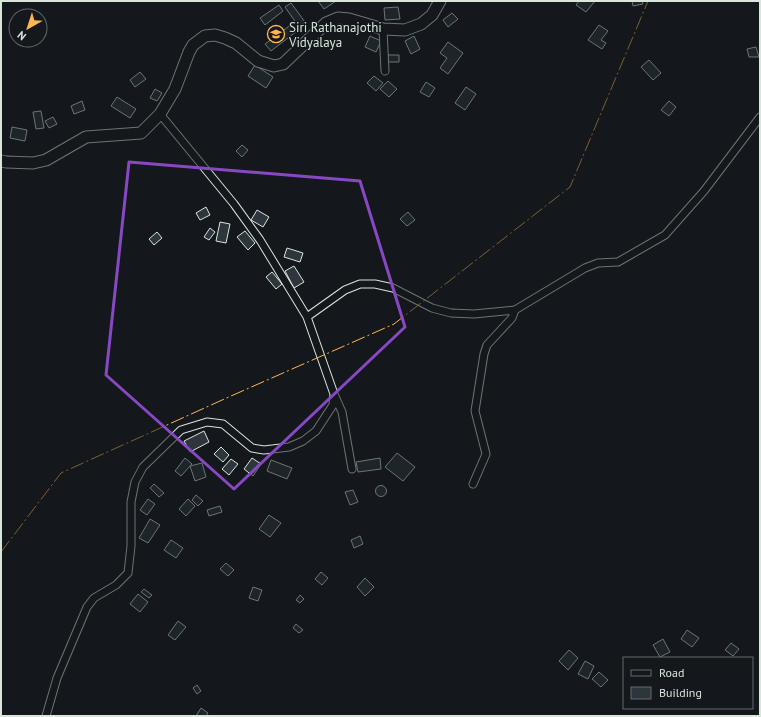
<svg xmlns="http://www.w3.org/2000/svg" width="761" height="717" font-family="'PT Sans',sans-serif">
<style>
.building{fill:#2c363c;stroke:#d8e6dc}
.lines{fill:none;stroke-linecap:round;stroke-linejoin:round}
.street-casing{stroke:#d8e6dc;stroke-width:9}
.primary-casing{stroke:#d8e6dc;stroke-width:13}
.street{stroke:#14181c;stroke-width:7}
.primary{stroke:#14181c;stroke-width:11}
.power{stroke:#ffb74d;stroke-width:1;stroke-dasharray:14 3 2 3;stroke-linecap:butt}
.marked{fill:none;stroke:#8948c3;stroke-width:3;stroke-linejoin:round}
.labels{text-anchor:middle;dominant-baseline:central;stroke-width:3;stroke-linejoin:round;paint-order:stroke}
.poi-label{font-size:13px;fill:#d8e6dc;stroke:#14181c;text-anchor:start}
</style>
<rect width="100%" height="100%" fill="#14181c"/>
<path class="building" d="M318,1H336L324,9Z
M579,1H595L586,12L576,5Z
M632,1H642L643,4L633,6Z
M291,3L305,22L299,27L285,7Z
M279,5L283,11L265,25L260,18Z
M398,7L400,19L385,20L384,8Z
M452,13L458,19L448,27L443,20Z
M348,22L360,27L357,33L346,28Z
M292,24L297,31L271,51L265,44Z
M599,25L608,31L601,40L606,43L602,49L588,40Z
M370,36L381,41L376,52L365,47Z
M414,36L420,49L411,54L405,41Z
M448,42L463,53L448,74L440,68L447,58L440,53Z
M756,47L759,57H749L747,49Z
M388,55H399V62H388Z
M649,60L661,73L653,80L641,67Z
M255,65L273,77L266,88L248,76Z
M140,72L146,79L135,87L130,80Z
M374,76L383,83L376,91L367,83Z
M388,81L397,89L389,97L380,89Z
M426,82L435,88L429,97L420,92Z
M466,87L476,94L465,110L455,103Z
M155,89L162,93L157,101L150,98Z
M117,97L136,109L130,118L111,106Z
M82,101L85,110L74,114L71,106Z
M669,101L676,107L669,116L661,110Z
M41,111L44,128L36,129L33,112Z
M53,117L57,124L49,128L45,121Z
M12,127L27,130L25,141L10,138Z
M242,145L248,150L242,157L236,151Z
M206,207L210,215L200,220L196,213Z
M257,210L269,217L263,227L251,220Z
M408,212L415,220L407,226L400,219Z
M220,222L230,224L226,243L216,241Z
M210,228L215,232L209,240L204,237Z
M245,231L255,243L248,250L237,237Z
M157,232L162,238L154,245L149,239Z
M287,248L303,253L300,262L284,257Z
M294,266L304,282L294,288L285,271Z
M272,272L282,284L276,289L266,277Z
M204,431L209,442L190,452L184,441Z
M221,447L229,455L223,462L214,454Z
M397,453L415,467L403,481L385,467Z
M185,458L192,464L181,476L175,471Z
M252,458L261,464L253,476L244,469Z
M380,458L381,469L358,472L356,462Z
M231,459L238,464L229,475L222,469Z
M271,460L292,468L287,479L267,471Z
M202,463L206,477L195,481L190,466Z
M154,484L164,493L159,497L150,488Z
M375.5 491a5.5 5.5 0 1 1 11 0a5.5 5.5 0 1 1-11 0Z
M353,490L358,502L350,505L345,492Z
M196,495L203,501L198,506L192,500Z
M148,499L155,504L147,515L140,510Z
M188,499L195,506L186,516L179,509Z
M220,506L222,512L209,516L207,510Z
M269,515L281,523L270,537L259,529Z
M150,519L160,525L148,543L139,538Z
M360,536L363,544L354,548L351,540Z
M171,540L183,548L176,558L164,550Z
M226,563L234,570L228,576L220,569Z
M321,572L328,578L322,585L315,579Z
M365,578L374,587L365,596L357,587Z
M253,587L262,590L258,601L249,598Z
M144,589L152,595L149,598L141,592Z
M138,594L148,602L140,612L130,604Z
M300,595L304,599L300,603L296,600Z
M178,621L186,627L175,640L168,635Z
M296,624L303,630L299,633L293,628Z
M687,630L699,638L692,647L681,639Z
M663,639L670,652L660,657L653,645Z
M731,643L739,649L733,656L725,650Z
M569,650L578,658L568,670L559,661Z
M585,661L594,666L588,679L578,674Z
M599,672L608,680L601,687L592,679Z
M197,685L201,691L197,694L193,688Z
M201,708L208,713L206,716H196Z"/>
<g class="lines">
<g class="street-casing">
<path id="street" d="M383,29L385,71
M307,317L345,290L360,284H375L393,288L432,308L451,313L474,314L515,310L585,268L598,263L618,262L665,235L704,191L760,117
M334,394L342,412L352,469
M473,484L486,454L475,411L484,354L487,345L512,318L515,310
M46,716L57,678L87,607L94,598L116,585L128,573L131,546V502L135,482L143,467L181,430L207,422L223,424L252,448L264,450L289,447L303,441L316,431L333,405L334,394L307,317L260,240L234,204L160,114"/>
</g>
<g class="primary-casing">
<path id="primary" d="M1,161L6,162L33,163L46,160L86,137L141,133L160,114L175,89L189,52L193,45L205,36L215,35L225,38L236,43L258,61L274,66L283,64L326,23L338,18L349,19L383,29L405,30L421,24L432,15L440,1"/>
</g>
<use href="#street" class="street"/>
<use href="#primary" class="primary"/>
<path class="power" d="M1,552L61,473L231,396L394,324L570,187L648,1"/>
</g>
<path d="M0 0H761V717H0ZM129,162L360,181L405,327L234,489L106,375Z" fill="#14181c" fill-opacity=".55" fill-rule="evenodd"/>
<path class="marked" d="M129,162L360,181L405,327L234,489L106,375Z"/>
<defs>
<g id="school-ring" transform="scale(0.9)"><circle r="9.5" fill="#14181c" stroke="#ffb74d" stroke-width="1.5"/><path d="M0-5L7-2L0 1L-7-2ZM-4 1L0 2.5L4 1V4Q0 6-4 4Z" fill="#ffb74d"/></g>
</defs>
<g fill-rule="evenodd">
<use href="#school-ring" x="276" y="34"/>
</g>
<g class="labels">
<g class="poi-label">
<text x="289" y="27">Siri Rathanajothi<tspan x="289" dy="15">Vidyalaya</tspan></text>
</g>
</g>
<rect width="761" height="717" fill="none" stroke="#d8e6dc" stroke-width="4"/>
<rect x="623" y="657" width="130" height="52" fill="#14181c" stroke="#626a69"/>
<rect x="631" y="670" width="20" height="6" fill="#14181c" stroke="#626a69"/>
<text x="659" y="677" font-size="12" fill="#d8e6dc">Road</text>
<rect x="631" y="687" width="20" height="12" fill="#2c363c" stroke="#626a69"/>
<text x="659" y="697" font-size="12" fill="#d8e6dc">Building</text>
<g transform="translate(28 28) rotate(219)"><circle r="19" fill="#14181c" stroke="#626a69"/>
<path d="M0-3L7 15L0 10L-7 15Z" fill="#ffb74d"/>
<text y="-6" font-size="11" font-weight="bold" text-anchor="middle" fill="#d8e6dc">N</text>
</g>
</svg>
